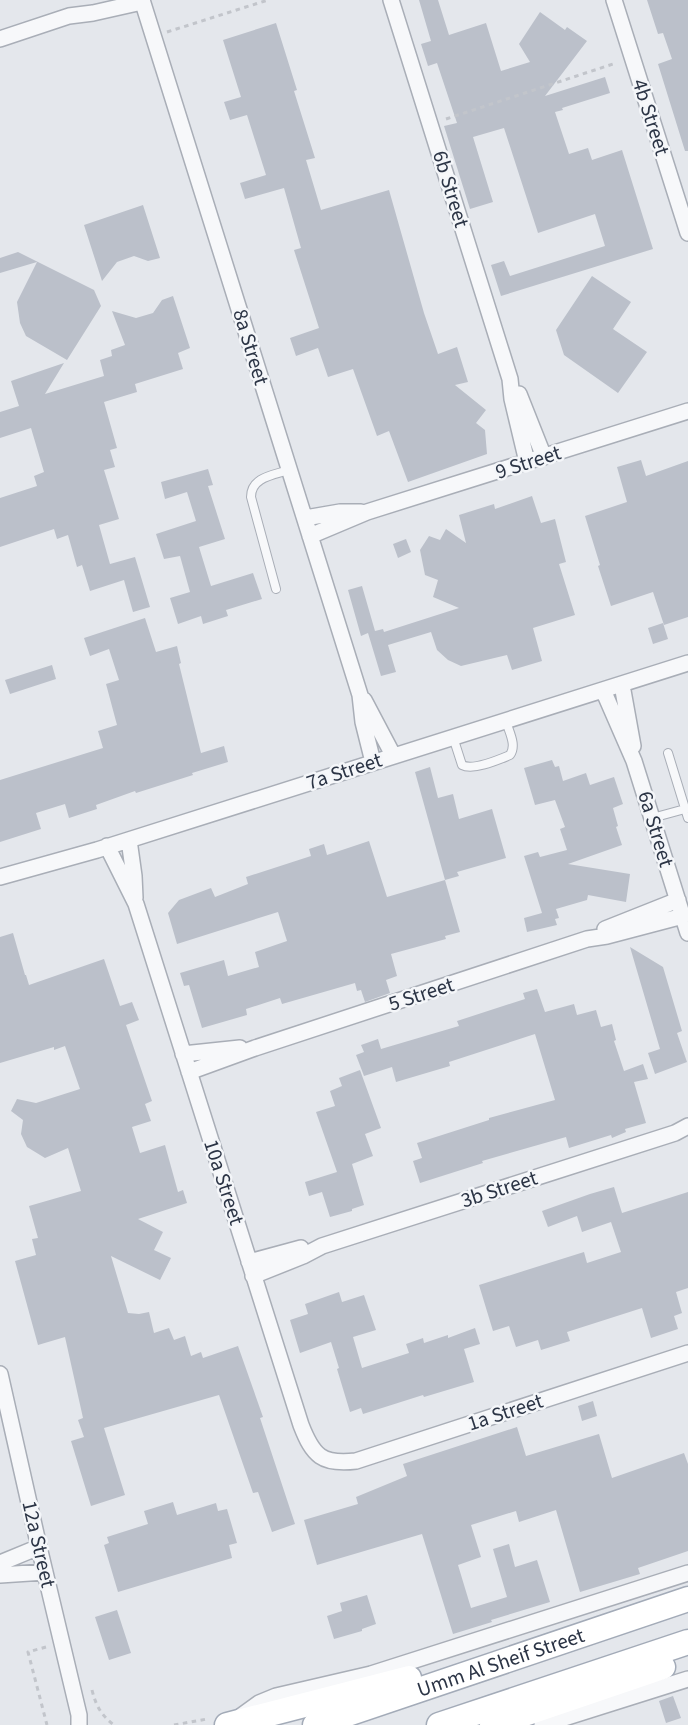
<svg xmlns="http://www.w3.org/2000/svg" width="688" height="1725" font-family="'Source Sans 3',sans-serif">
<style>
.building{fill:#bbc0ca}
.lines{fill:none;stroke-linecap:round;stroke-linejoin:round}
.service-casing{stroke:#a9aeb7;stroke-width:10}
.minor-casing{stroke:#a9aeb7;stroke-width:18}
.primary-casing{stroke:#a3abb8;stroke-width:27}
.path{stroke:#c2c5cb;stroke-width:3;stroke-dasharray:4.5 4.5;stroke-linecap:butt}
.service{stroke:#f7f8fa;stroke-width:8}
.minor{stroke:#f7f8fa;stroke-width:15}
.primary{stroke:#fff;stroke-width:24}
.labels{text-anchor:middle;dominant-baseline:central;stroke-width:5;stroke-linejoin:round;paint-order:stroke}
.street-label{font-size:21px;fill:#2b3445;stroke:#f4f6f9}
</style>
<rect width="100%" height="100%" fill="#e4e7ec"/>
<path class="building" d="M419,0H438L449,35L486,23L501,71L530,62L519,44L540,12L565,30L567,27L587,41L545,96L605,77L610,93L562,108L563,110L555,112L569,154L588,148L592,160L622,150L653,249L501,296L491,265L504,261L510,276L605,246L595,214L538,233L504,128L473,137L493,202L470,209L444,126L457,123L437,63L428,66L421,44L431,41Z
M647,0H688V151H685L658,64L672,59L663,33L658,34Z
M276,23L297,90L294,91L315,158L306,160L321,210L389,190L424,313L438,354L457,347L468,382L455,385L486,410L476,423L485,430L487,454L408,482L389,431L377,436L353,369L328,377L318,348L296,356L290,338L319,328L294,250L301,248L284,188L245,199L240,183L266,175L247,115L230,120L224,102L241,97L223,40Z
M143,205L160,258L148,261L134,256L117,262L102,281L84,225Z
M18,252L94,290L101,306L67,360L26,336L20,323L17,302L37,262L0,273V258Z
M592,276L631,302L613,329L647,352L618,393L564,355L556,330Z
M173,296L190,348L178,353L183,369L135,384L137,392L104,402L117,448L110,450L115,467L104,470L119,519L99,525L110,564L135,557L150,607L133,612L124,580L90,591L82,565L77,567L68,535L57,539L54,529L0,547V498L37,486L34,476L44,472L31,428L0,438V412L19,406L11,381L64,363L45,394L104,376L100,360L112,356L111,350L125,345L112,311L136,318L153,313L162,300Z
M641,460L646,476L688,461V617L664,625L653,592L611,606L598,566L600,565L585,516L627,502L617,467Z
M208,469L213,485L208,486L225,539L199,547L211,586L253,573L262,599L226,610L228,616L203,624L201,616L178,624L170,598L190,592L180,556L164,559L156,534L196,521L187,492L165,499L161,482Z
M532,496L541,523L555,519L566,562L559,564L575,615L533,628L542,661L512,670L507,655L461,666L448,660L437,650L431,632L388,645L396,672L381,676L368,633L361,636L348,590L362,586L375,631L383,629L384,632L459,608L433,597L438,580L425,575L420,550L429,536L440,540L446,529L466,543L459,515L494,504L495,509Z
M406,539L411,552L398,558L393,544Z
M145,618L156,652L177,646L181,663L179,664L201,753L224,746L228,762L192,773L193,775L136,793L135,791L96,805L97,809L69,818L65,804L36,813L41,829L0,842V780L103,748L98,731L117,725L106,684L119,680L109,649L90,656L84,638Z
M663,623L668,639L653,644L648,628Z
M52,665L56,679L10,694L5,680Z
M552,760L555,767L559,766L563,781L586,773L590,785L614,777L623,804L613,808L618,826L616,827L622,845L568,864L630,874L626,902L588,895L587,900L556,909L559,918L555,919L557,925L527,932L524,918L542,913L524,856L538,852L540,857L567,850L560,829L565,827L555,800L535,805L524,768Z
M430,767L438,798L453,794L459,819L492,809L506,858L457,872L459,876L445,880L415,772Z
M369,841L387,897L445,880L460,932L445,936L446,939L391,954L397,976L386,980L390,993L365,1002L361,990L357,991L355,983L282,1004L280,998L246,1009L247,1015L202,1028L189,985L184,986L180,973L224,960L228,976L259,967L255,952L287,941L278,912L177,944L168,913L179,900L211,888L215,897L248,884L246,877L311,856L309,849L324,844L327,855Z
M13,933L25,975H26L29,985L104,959L120,1006L132,1002L139,1020L126,1025L152,1101L145,1104L151,1121L132,1127L140,1153L165,1145L178,1192L183,1190L187,1203L138,1219L163,1232L154,1250L171,1258L160,1280L111,1256L128,1313L139,1314L149,1312L154,1333L169,1328L174,1340L185,1336L191,1356L201,1352L203,1358L238,1346L263,1417L260,1418L295,1524L272,1532L258,1492L253,1493L219,1395L104,1428L125,1495L91,1506L71,1441L84,1437L78,1420L83,1418L65,1337L38,1345L15,1261L36,1255L32,1239L38,1238L29,1206L81,1191L68,1148L45,1158L27,1147L21,1134L23,1120L11,1111L17,1099L36,1103L80,1089L65,1046L54,1050V1047L0,1063V937Z
M630,947L663,967L682,1031L677,1033L687,1062L655,1074L648,1053L660,1049Z
M537,989L545,1012L574,1004L577,1015L596,1010L601,1027L612,1024L616,1040L614,1041L624,1071L643,1064L648,1079L634,1082L646,1123L625,1129L626,1132L612,1138L611,1135L569,1148L566,1137L482,1161L483,1163L420,1183L413,1161L422,1158L417,1143L489,1120V1118L555,1100L535,1034L449,1062L450,1066L396,1082L392,1067L364,1076L356,1055L364,1052L361,1045L378,1039L381,1049L459,1026L457,1021L525,999L523,993Z
M360,1070L381,1128L365,1134L373,1156L352,1164L364,1205L352,1209V1211L330,1217L322,1192L309,1196L305,1182L337,1172L316,1112L335,1106L330,1091L342,1086L339,1078Z
M614,1187L622,1213L688,1192V1288L676,1292L682,1313L674,1316L678,1329L651,1338L642,1308L567,1332L570,1341L541,1350L538,1340L516,1347L509,1326L493,1331L479,1285L584,1252L587,1263L621,1252L611,1222L582,1232L577,1216L548,1227L542,1211L590,1194Z
M339,1292L342,1302L364,1295L376,1330L353,1337L362,1368L409,1353L406,1344L423,1338L424,1343L448,1335V1338L475,1328L480,1344L464,1349L474,1382L424,1397L423,1395L363,1414L361,1408L350,1412L337,1369L339,1368L331,1342L300,1353L290,1320L308,1314L305,1304Z
M593,1401L597,1416L582,1421L578,1406Z
M517,1427L526,1456L599,1434L612,1478L684,1453L688,1464V1551L638,1568L640,1574L580,1592L556,1510L519,1522L516,1511L471,1525L481,1557L458,1565L471,1608L507,1597L493,1549L509,1544L515,1567L537,1560L550,1602L491,1620L492,1622L453,1634L422,1534L317,1565L304,1520L358,1504L356,1497L407,1476L403,1464Z
M173,1502L177,1515L216,1503L218,1511L227,1509L237,1543L229,1545L232,1558L118,1592L104,1545L109,1543L107,1537L148,1524L144,1511Z
M367,1595L376,1624L362,1629V1631L334,1639L327,1616L342,1611L340,1603Z
M117,1610L131,1653L109,1660L95,1617Z
M673,1696L681,1718L666,1723L659,1701Z"/>
<g class="lines">
<g class="service-casing">
<path id="service" d="M276,589L251,497C251,477 274,475 289,470
M453,737L462,765C473,771 498,760 510,755C517,745 509,732 506,721
M668,753L688,818
M652,818L685,809"/>
</g>
<g class="minor-casing">
<path id="minor" d="M142,0L360,695L363,722L373,762
M391,0L510,379L512,399L527,462
M614,0L688,233
M0,39L69,16L93,13L142,2
M519,394L544,457
M305,518L340,512H361
M310,536L367,512L688,411
M622,685L633,746
M603,690L634,761L688,933
M364,700L393,755
M129,840L134,876L135,898
M107,846L136,904L301,1425C313,1456 322,1465 356,1461L688,1353
M0,877L97,850L688,663
M605,929L678,900
M183,1054L240,1048
M189,1072L255,1048L587,939L607,936L683,916
M249,1262L301,1248
M253,1276L303,1256L322,1246L675,1133L688,1126
M0,1374L39,1547L79,1715V1725
M0,1563L39,1547
M0,1575L45,1572
M241,1716L259,1703L276,1696L371,1674L688,1573
M542,1725L688,1679"/>
</g>
<g class="primary-casing">
<g id="primary">
<path d="M227,1725L409,1678"/>
<path id="s1" d="M315,1725L688,1599"/>
<path d="M439,1725L688,1642"/>
<path d="M492,1725L663,1667"/>
</g>
</g>
<path class="path" d="M167,32L268,0
M446,119L616,63
M46,1647L28,1652L47,1725
M92,1690C96,1706 101,1715 114,1725
M174,1725L207,1719"/>
<use href="#service" class="service"/>
<use href="#minor" class="minor"/>
<use href="#primary" class="primary"/>
</g>
<g class="labels">
<g class="street-label">
<text transform="translate(651 117) rotate(72)">4b Street</text>
<text transform="translate(451 189) rotate(73)">6b Street</text>
<text transform="translate(251 347) rotate(73)">8a Street</text>
<text transform="translate(528 462) rotate(-18)">9 Street</text>
<text transform="translate(344 771) rotate(-18)">7a Street</text>
<text transform="translate(656 829) rotate(73)">6a Street</text>
<text transform="translate(421 994) rotate(-18)">5 Street</text>
<text transform="translate(224 1182) rotate(72)">10a Street</text>
<text transform="translate(499 1189) rotate(-18)">3b Street</text>
<text transform="translate(505 1412) rotate(-18)">1a Street</text>
<text transform="translate(39 1544) rotate(77)">12a Street</text>
<text stroke="none"><textPath href="#s1" startOffset="196">Umm Al Sheif Street</textPath></text>
</g>
</g>
</svg>
